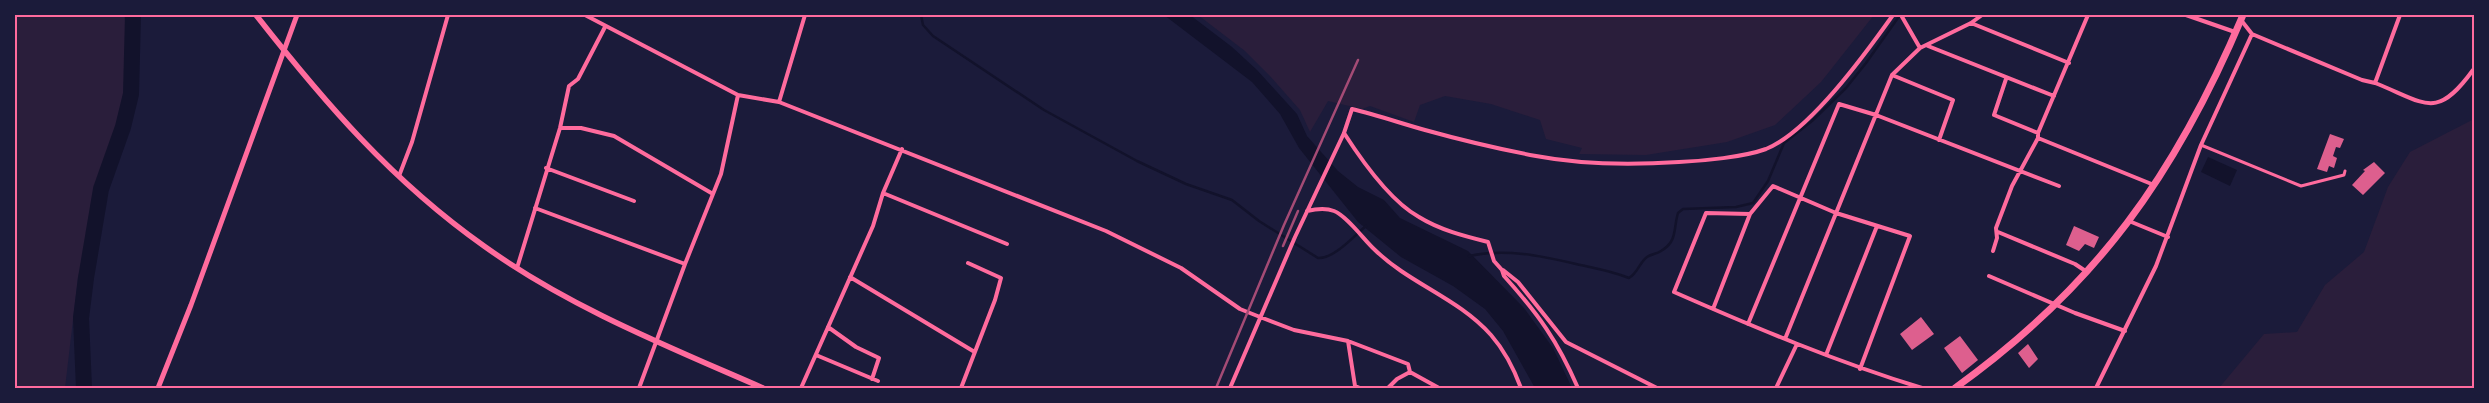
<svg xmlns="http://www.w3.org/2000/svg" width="2489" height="403" font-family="Manrope,sans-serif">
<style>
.green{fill:#2a1e3b}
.water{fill:#12122b}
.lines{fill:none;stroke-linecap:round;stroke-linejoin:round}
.stream{stroke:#12122b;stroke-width:2.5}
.river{stroke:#12122b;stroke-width:16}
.building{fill:#dd5f8e}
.pedestrian{stroke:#ff6b9d;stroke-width:3}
.minor{stroke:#ff6b9d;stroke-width:4}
.tertiary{stroke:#ff6b9d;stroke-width:5}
.secondary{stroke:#ff6b9d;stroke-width:5.5}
.trunk{stroke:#ff6b9d;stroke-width:7}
.rail{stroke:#a44b75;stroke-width:2.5}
.neatline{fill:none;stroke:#ff6b9d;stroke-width:2}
</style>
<rect width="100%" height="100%" fill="#1b1b3a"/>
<path class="green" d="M15,15H124L128,34L127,105L78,277L65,388H15Z
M1198,15H1874L1821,82L1775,125L1727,142L1646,155L1579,154L1582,148L1546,139L1540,120L1491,104L1445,96L1420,105L1414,122L1370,106L1362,109L1328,101L1310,132L1300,110L1270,76L1245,51Z
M2474,119V388H2219L2264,334L2297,332L2325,285L2364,252L2388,187L2410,152Z"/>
<path class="water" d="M1164,15H1190L1232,47L1257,70L1297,114L1307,136L1338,171L1358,187L1384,200L1400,218L1468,251L1524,308L1553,348L1572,388H1535L1503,331L1485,309L1453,286L1401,257L1358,222L1299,148L1280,114L1252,82Z
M2208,157L2237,170L2230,186L2201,172Z"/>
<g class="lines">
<path class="stream" d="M921,15L923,25L933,36L1044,110L1137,161L1186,184L1232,200L1259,221L1318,258C1334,259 1354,236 1366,226
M1469,256C1506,248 1541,256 1576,264C1594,268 1612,271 1629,278C1638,273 1639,263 1647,257C1651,254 1657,254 1661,251C1678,241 1673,229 1678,213L1683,209L1736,207L1753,203L1768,181L1784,143L1812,121L1846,88L1866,63L1900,15"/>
<path class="river" d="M84,388L81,318L86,278L101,189L123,127L131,94L133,15"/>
</g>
<path class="building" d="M2330,134L2344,139L2340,148L2336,147L2333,156L2337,158L2334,168L2329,166L2327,172L2317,169Z
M2374,162L2385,173L2363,195L2352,185L2365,171L2363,170Z
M2074,226L2099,237L2094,248L2085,244L2079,251L2066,245Z
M1921,317L1934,334L1912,350L1900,334Z
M1960,336L1978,360L1962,373L1944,348Z
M2028,344L2038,359L2029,368L2018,353Z"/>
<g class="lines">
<path class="pedestrian" d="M2201,145L2301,186L2344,175L2345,171"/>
<path class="minor" d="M585,15L738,95L779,102L1106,231L1181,268L1240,309L1260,317L1294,330L1348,341L1408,364L1410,372L1439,388
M1901,15L1920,48
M2186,15L2235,32
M2241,20L2252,34L2362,80L2375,83L2400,15
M1971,23L2069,63
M1928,46L2054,96
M1892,75L1953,100L1939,140
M2006,79L1994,115L2038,133
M2375,83C2426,103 2436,121 2473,70
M779,102L805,15
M560,128H581L614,136L713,194
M1344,133C1362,161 1390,201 1419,217C1440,230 1464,236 1488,242L1494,261L1502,270L1504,276C1539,315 1557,340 1578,388
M2038,138L2154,185
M546,168L634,201
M399,176L412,142L448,15
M883,193L1007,244
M535,208L685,264
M1307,211C1316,209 1326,208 1334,211C1347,216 1364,240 1375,250C1410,284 1458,298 1491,335C1505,351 1514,369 1521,388
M2129,221L2168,237
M1998,232L2075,264L2087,272
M1993,251L1997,238L1996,228L2012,186L2038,138V133L2088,15
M517,268L560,128L569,86L578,79L605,27
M1503,270L1518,282L1566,342L1657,388
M1989,276L2075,313L2125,331
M850,277L973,351
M1713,309L1750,214
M1748,324L1839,104L1876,115L2059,186
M828,327L856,347L879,358L872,379
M1785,339L1892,75L1920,48L1971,23L1982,15
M1348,341L1355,386L1360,388
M816,355L878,381
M1826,355L1877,226
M1860,369L1910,236L1836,213L1773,186L1750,214L1706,213L1674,292C1756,328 1837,362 1922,388
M639,388L685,264L721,174L738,95
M801,388L873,226L883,193L902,149
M961,388L995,300L1001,278L968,263
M1230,388L1295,237L1344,133L1352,109C1377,115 1400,123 1425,130C1461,140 1499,149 1536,156C1583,165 1632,165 1679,162C1703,161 1744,157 1766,149C1809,132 1866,53 1893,15
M1388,388L1397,379L1410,372
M1776,388L1797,344
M2096,388L2156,266L2201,145L2252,34"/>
<path class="tertiary" d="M158,388L191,305L297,15"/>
<path class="secondary" d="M256,15C325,103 392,181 484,246C569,307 667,346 763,388"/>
<path class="trunk" d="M1955,388C2097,286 2176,174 2243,15"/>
<path class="rail" d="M1283,246L1298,211
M1216,388L1284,225L1358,60"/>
</g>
<rect width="2489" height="403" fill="none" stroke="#1b1b3a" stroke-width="32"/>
<rect x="16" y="16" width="2457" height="371" class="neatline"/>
</svg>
